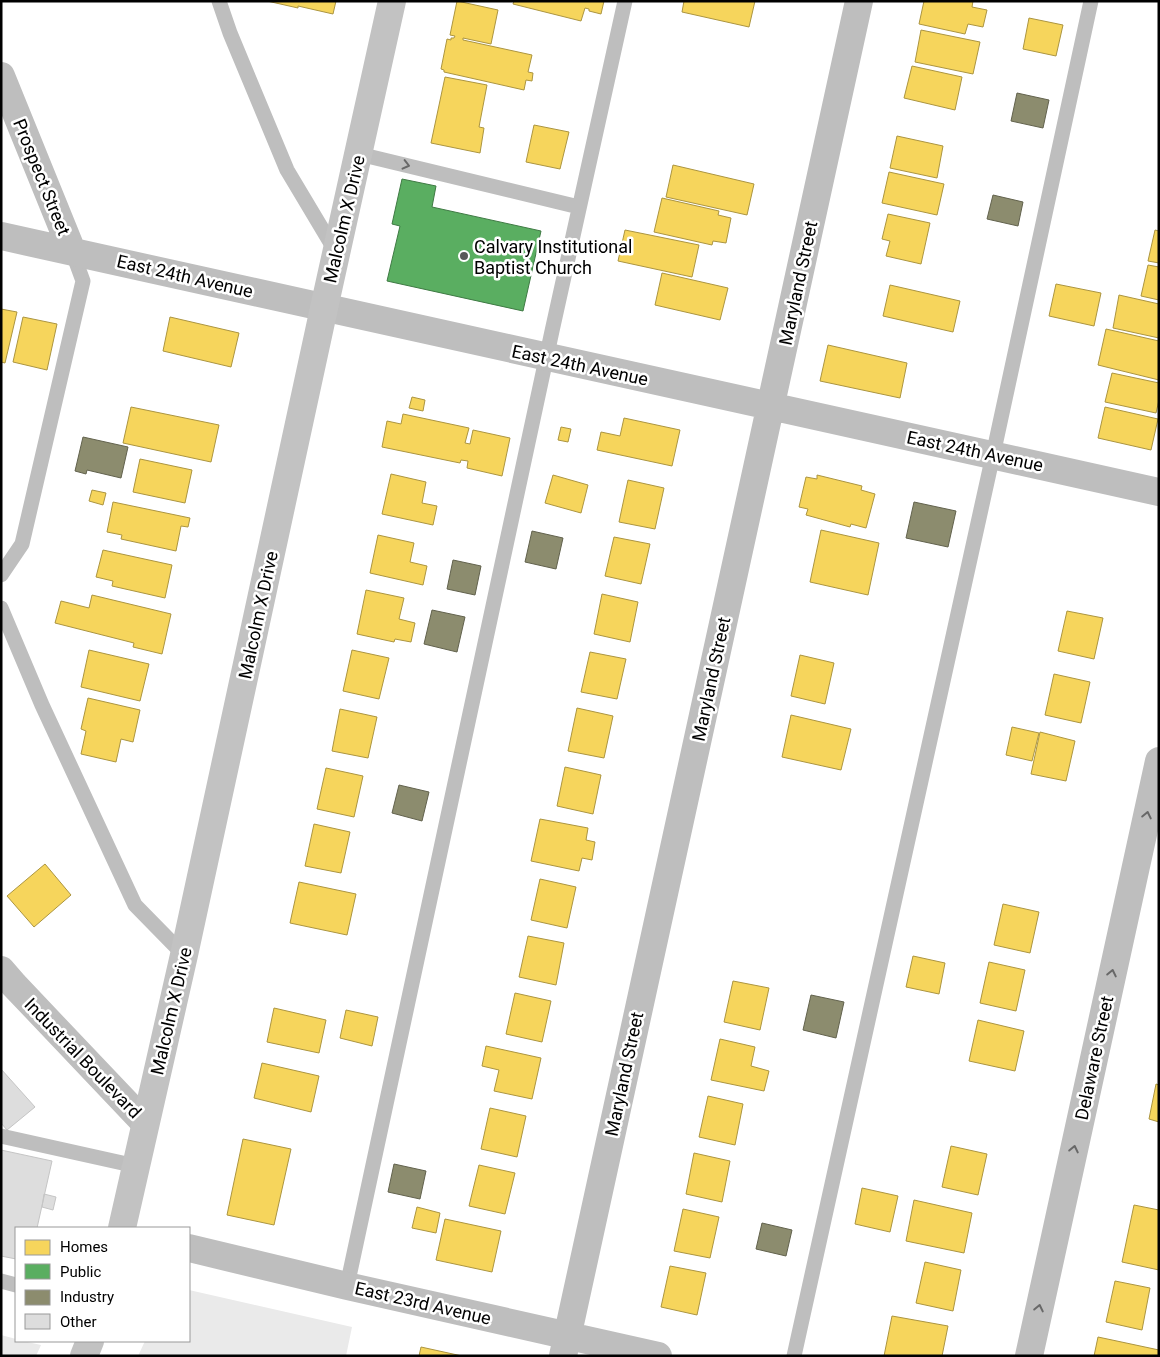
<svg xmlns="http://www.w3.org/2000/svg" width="1160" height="1357" font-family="Roboto,sans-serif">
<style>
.green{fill:#eaeaea}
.homes{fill:#f6d55c;stroke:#ac9540}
.public{fill:#5aae61;stroke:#3f7a44}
.industry{fill:#8c8c6e;stroke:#62624d}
.building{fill:#ddd;stroke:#c5c5c5}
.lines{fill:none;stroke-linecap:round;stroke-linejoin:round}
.lane{stroke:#bebebe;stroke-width:15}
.street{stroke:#bebebe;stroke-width:28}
.secondary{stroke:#c2c2c2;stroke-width:28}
.oneway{stroke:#686868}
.poi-dot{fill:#595959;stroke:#fff;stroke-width:2}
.labels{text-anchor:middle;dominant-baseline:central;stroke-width:5;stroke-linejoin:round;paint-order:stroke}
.street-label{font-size:18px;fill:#000;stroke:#fff}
.poi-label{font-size:18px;fill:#000;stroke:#fff;text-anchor:start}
</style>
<rect width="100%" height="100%" fill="#fff"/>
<path class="green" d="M189,1290L352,1327L346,1356H138L145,1341H189Z
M1,1335L16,1339V1341H23L41,1345L36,1356H1Z"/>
<path class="homes" d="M267,1H336L333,14L298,6V8Z
M457,1L498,10L491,44L463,38V40L532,55L528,72L533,73L532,81L526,80L524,90L444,72V70L441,69L447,39L451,40V38H454L455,36L450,35Z
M514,1H604L601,14L589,11V9L585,8L581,21L513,4Z
M684,1H755L749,27L682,12Z
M924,1H973L972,7L987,10L983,27L968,24L965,34L919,24Z
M1029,18L1063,25L1056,56L1023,49Z
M921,30L980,42L973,74L915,62Z
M912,66L962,77L955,110L904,98Z
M445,77L487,85L479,127L484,128L480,153L431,143Z
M534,125L569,132L560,169L526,162Z
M897,136L943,146L937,178L890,168Z
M673,165L754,184L747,215L666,197Z
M889,172L944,184L937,215L882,203Z
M662,198L719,211L718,215L731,218L726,243L713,241L712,245L654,232Z
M888,214L930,223L921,264L886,256L890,241L882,239Z
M625,230L699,245L692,277L618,261Z
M1155,230L1159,231V263L1148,261Z
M1148,265L1159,267V300L1141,296Z
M662,273L728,288L720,320L655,305Z
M1056,284L1101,293L1094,326L1049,316Z
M890,285L960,301L953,332L883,316Z
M1119,295L1159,304V338L1113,328Z
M1,309L17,312L5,363L1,362Z
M23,317L57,324L47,370L13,362Z
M170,317L239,333L231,367L163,351Z
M1106,329L1159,341V380L1098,365Z
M828,345L907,363L900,398L820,381Z
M1112,373L1159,383V400L1156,413L1105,402Z
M412,397L425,400L423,411L409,408Z
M131,407L219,425L211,462L123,443Z
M1105,407L1158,419L1151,450L1098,438Z
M403,414L469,428L465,443L470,444L473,430L510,438L502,476L467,468L468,461L461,460L460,463L382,447L387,421L401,424Z
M624,418L680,430L672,466L597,450L601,432L620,436Z
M561,427L571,429L568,442L558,440Z
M140,459L192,470L185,503L133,492Z
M391,474L426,482L422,503L437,506L433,525L382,514Z
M553,475L588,485L581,513L545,503Z
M817,475L862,486L861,490L875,494L866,528L851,524L850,527L806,515L808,509L799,507L806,477L817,479Z
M628,480L664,488L655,529L619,522Z
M92,490L106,493L103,505L89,501Z
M113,502L190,518L188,527L181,526L176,551L121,539L122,535L107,532Z
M821,530L879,543L868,595L810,582Z
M378,535L414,543L410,562L427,566L423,585L370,573Z
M614,537L650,544L641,584L605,576Z
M103,550L172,565L165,598L112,586L113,581L96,577Z
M366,590L404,598L399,619L415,623L411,642L395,639L394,642L357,634Z
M602,594L638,602L630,642L594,634Z
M92,595L171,614L162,654L133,647L134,643L55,623L61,601L89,608Z
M1067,611L1103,618L1094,659L1058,651Z
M89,650L149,664L140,701L81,687Z
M352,650L389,658L379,699L343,691Z
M590,652L626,659L617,699L581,692Z
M800,655L834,663L825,704L791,696Z
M1054,674L1090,682L1081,723L1045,715Z
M88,698L140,710L133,742L121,739L116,762L81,754L86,731L81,729Z
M577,708L613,716L604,758L568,751Z
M340,709L377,717L368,758L332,751Z
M791,715L851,729L841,770L782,757Z
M1012,727L1039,733L1032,761L1006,755Z
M1040,732L1075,741L1066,781L1031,774Z
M565,767L601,775L593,814L557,806Z
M326,768L363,776L354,817L317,809Z
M540,819L588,828L586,840L595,842L592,860L582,858L579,871L531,861Z
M314,824L350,832L341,873L305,866Z
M45,864L71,895L34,927L7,896Z
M540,879L576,887L567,928L531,920Z
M299,882L356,894L347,935L290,923Z
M1003,904L1039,912L1030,953L994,945Z
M528,936L564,943L556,985L519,977Z
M913,956L945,963L939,994L906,987Z
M989,962L1025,970L1016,1011L980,1003Z
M733,981L769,988L760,1030L724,1022Z
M515,993L551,1001L542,1042L506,1034Z
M274,1008L326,1020L319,1053L267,1042Z
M346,1010L378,1017L372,1046L340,1038Z
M978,1020L1024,1031L1015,1071L969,1061Z
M720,1039L755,1047L751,1066L769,1071L764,1091L711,1080Z
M486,1046L541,1058L532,1099L494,1091L499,1070L482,1066Z
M262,1063L319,1076L311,1112L254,1098Z
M1156,1084L1159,1085V1122L1149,1119Z
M708,1096L743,1104L735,1145L699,1137Z
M490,1108L526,1116L517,1157L481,1149Z
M243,1139L291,1149L274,1225L227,1215Z
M951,1146L987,1154L978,1195L942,1187Z
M694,1153L730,1161L722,1202L686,1194Z
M479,1165L515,1173L505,1214L469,1206Z
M862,1188L898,1196L890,1232L855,1224Z
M914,1200L972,1213L964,1253L906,1241Z
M1134,1205L1159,1210V1270L1122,1262Z
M417,1207L440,1213L436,1233L412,1228Z
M683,1209L719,1217L710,1258L674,1251Z
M445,1219L501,1231L492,1272L436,1260Z
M925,1262L961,1270L953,1311L916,1303Z
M670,1266L706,1273L697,1315L661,1307Z
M1115,1281L1150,1288L1142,1330L1106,1322Z
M892,1316L948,1326L942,1356H884Z
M1098,1337L1159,1350V1356H1094Z
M421,1347L462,1356H419Z"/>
<path class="public" d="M402,179L436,186L432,207L541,231L523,311L387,281L400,226L392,224Z"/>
<path class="industry" d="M1017,93L1049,100L1043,128L1011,121Z
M993,195L1023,202L1018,226L987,219Z
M83,437L128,447L121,478L87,470L86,474L75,471Z
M914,502L956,511L948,547L906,538Z
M532,531L563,538L556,569L525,562Z
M453,560L481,566L475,595L447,589Z
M432,610L465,617L457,652L424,644Z
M399,785L429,792L422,821L392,813Z
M811,995L844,1002L836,1038L803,1030Z
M394,1164L426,1171L420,1199L388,1192Z
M762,1223L792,1230L786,1256L756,1249Z"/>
<path class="building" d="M1,1069L35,1107L7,1130L1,1123Z
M1,1150L52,1161L37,1228H16V1259L1,1256Z
M44,1194L56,1197L53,1210L42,1207Z"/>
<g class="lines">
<path class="lane" d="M219,1L230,33L287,170L336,252
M359,154L579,207
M1,575L22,544L83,281L72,251
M1,608L42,705L135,905L184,955
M1,1136L136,1166
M1,1281L16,1285
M347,1286L552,331L625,1
M794,1356L993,455L1091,1"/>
<path class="street" d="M1,76L72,251
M1,236L1159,492
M1,970L14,985L145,1123
M189,1248L347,1286L658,1356
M563,1356L859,1
M1029,1356L1159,761"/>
<path class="secondary" d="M122,1228L184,955L324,308L392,1
M84,1356L90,1341"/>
</g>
<defs><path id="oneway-chevron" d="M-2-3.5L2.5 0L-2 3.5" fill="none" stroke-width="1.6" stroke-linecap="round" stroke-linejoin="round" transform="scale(1.25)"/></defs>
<g class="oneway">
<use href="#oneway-chevron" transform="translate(406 165) rotate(14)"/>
<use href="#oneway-chevron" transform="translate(1147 815) rotate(-78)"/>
<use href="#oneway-chevron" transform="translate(1112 973) rotate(-78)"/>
<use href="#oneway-chevron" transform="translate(1074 1149) rotate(-78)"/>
<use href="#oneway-chevron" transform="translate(1039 1308) rotate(-78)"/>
</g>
<circle class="poi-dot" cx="464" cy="256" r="5"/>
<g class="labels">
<g class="street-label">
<text transform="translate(42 177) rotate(68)">Prospect Street</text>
<text transform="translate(344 219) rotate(-77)">Malcolm X Drive</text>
<text transform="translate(185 276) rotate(13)">East 24th Avenue</text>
<text transform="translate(798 283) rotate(-78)">Maryland Street</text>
<text transform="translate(580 365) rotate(12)">East 24th Avenue</text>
<text transform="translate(975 451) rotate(12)">East 24th Avenue</text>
<text transform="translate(258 615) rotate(-78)">Malcolm X Drive</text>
<text transform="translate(711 679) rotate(-78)">Maryland Street</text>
<text transform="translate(171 1011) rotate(-77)">Malcolm X Drive</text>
<text transform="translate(83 1058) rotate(46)">Industrial Boulevard</text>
<text transform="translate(1094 1058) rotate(-78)">Delaware Street</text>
<text transform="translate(624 1074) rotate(-78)">Maryland Street</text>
<text transform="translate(423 1303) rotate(13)">East 23rd Avenue</text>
</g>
<g class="poi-label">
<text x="474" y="246">Calvary Institutional<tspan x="474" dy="21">Baptist Church</tspan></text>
</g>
</g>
<rect width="1160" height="1357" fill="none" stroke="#000000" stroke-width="5"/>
<rect x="15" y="1227" width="175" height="115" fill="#ffffff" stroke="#999999"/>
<rect x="25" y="1240" width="25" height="15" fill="#f6d55c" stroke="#999999"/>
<text x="60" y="1252" font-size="15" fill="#000000">Homes</text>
<rect x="25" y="1264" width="25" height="15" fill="#5aae61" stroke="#999999"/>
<text x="60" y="1277" font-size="15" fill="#000000">Public</text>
<rect x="25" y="1290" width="25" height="15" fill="#8c8c6e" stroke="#999999"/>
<text x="60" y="1302" font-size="15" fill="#000000">Industry</text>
<rect x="25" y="1314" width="25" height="15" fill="#dddddd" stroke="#999999"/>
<text x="60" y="1327" font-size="15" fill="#000000">Other</text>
</svg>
